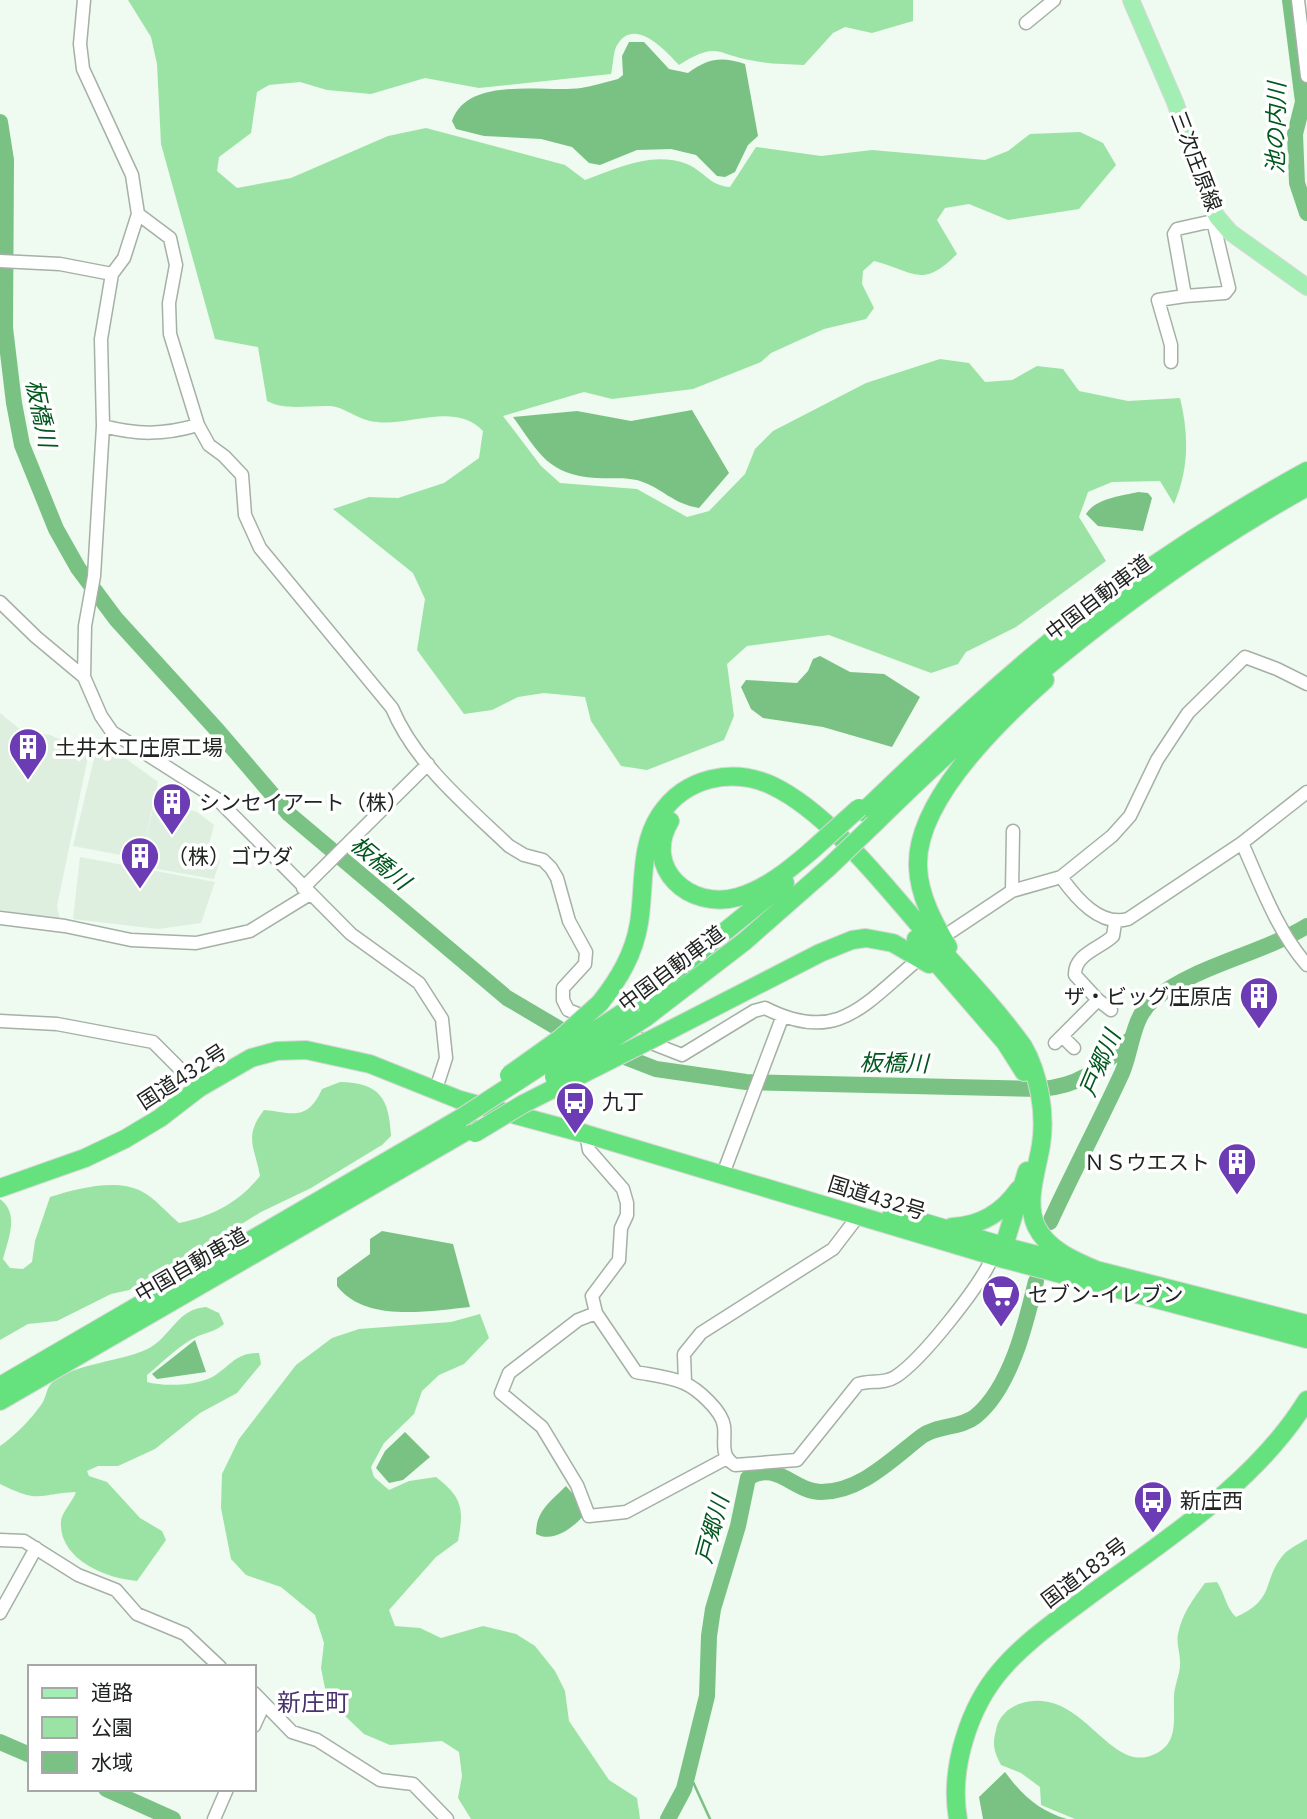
<svg xmlns="http://www.w3.org/2000/svg" width="1307" height="1819" font-family="'IBM Plex Sans','Noto Sans JP',sans-serif">
<style>
.built{fill:#deefdf}
.green{fill:#9be3a4}
.water{fill:#79c283}
.lines{fill:none;stroke-linecap:round;stroke-linejoin:round}
.stream{stroke:#79c283;stroke-width:2.5}
.river{stroke:#79c283;stroke-width:16}
.minor-casing{stroke:#a5b0a6;stroke-width:15}
.major-casing{stroke:#d7d8d7;stroke-width:18}
.highway-casing{stroke:#d7d8d7;stroke-width:20}
.minor{stroke:#fff;stroke-width:12}
.major{stroke:#a3eeb2;stroke-width:16}
.highway{stroke:#65e27e;stroke-width:18}
.highway-bridge-casing{stroke:#d7d8d7;stroke-width:20;stroke-linecap:butt}
.highway-bridge{stroke:#65e27e;stroke-width:18}
.labels{text-anchor:middle;dominant-baseline:central;stroke-width:7;stroke-linejoin:round;paint-order:stroke}
.street-label{font-size:21px;fill:#212522;stroke:#fff}
.poi-label{font-size:21px;fill:#212522;stroke:#fff;text-anchor:start}
.water-label{font-size:23px;font-style:italic;fill:#00571e;stroke:#fff}
.quarter-label{font-size:24px;fill:#49336f;stroke:#fff}
</style>
<rect width="100%" height="100%" fill="#effaf0"/>
<path class="built" d="M0,713L22,731L50,735L89,752L57,906L60,920L0,910Z
M107,745L158,782L144,847L155,800L197,812L214,825L206,856L220,859L214,879L140,866L141,859L73,846L95,755Z
M80,857L215,882L201,923L158,929L73,919Z"/>
<path class="green" d="M128,0H913V21L872,33L845,27L833,33L804,65C788,64 771,64 755,61C715,55 719,40 679,65C666,51 633,14 616,47C613,54 613,67 611,74L479,88L425,78L371,94L327,90L300,82L269,85L257,92L251,133L219,157L217,171L237,188L291,178L388,136L426,128L565,165L585,180C618,168 652,151 687,164C704,171 710,186 730,187L756,147L821,156L872,150L985,160L1008,151L1030,134L1080,132L1103,143L1116,165L1079,209L1008,220L969,204L945,208L937,220L957,254C922,289 916,272 874,261L863,271L862,284L874,308L866,319L824,329L771,353L761,362L693,389L612,399L584,392L503,416L541,466L560,483L637,489L687,517L709,511L745,474L755,449L773,431L866,383L940,359L969,363L985,382L1012,380L1037,366L1063,369L1079,391L1128,401L1180,398C1189,435 1189,469 1174,504L1160,481L1112,482L1088,492L1079,517L1106,561L1016,627L966,652L958,664L931,673L829,635L747,646L727,664L734,716L724,740L647,770L621,766L591,721L585,697L544,693L518,697L492,710L464,714L417,650L425,599L413,573L333,509L369,497L398,498L444,483L479,458L483,431C453,400 407,429 370,421C356,418 344,407 330,406C308,405 286,411 267,401L258,347L215,339L161,144L157,64L151,37Z
M340,1082C380,1083 389,1098 391,1136L382,1145L311,1188L261,1212L159,1275L129,1290L111,1294L57,1321L28,1324L0,1340V1199C20,1214 8,1239 3,1259L10,1268L23,1269L32,1262L35,1241L50,1197C76,1189 115,1178 141,1191C155,1198 167,1213 179,1223C213,1216 238,1203 260,1176C255,1147 243,1137 264,1110C291,1112 307,1123 322,1089Z
M206,1307L219,1313L224,1324C214,1332 208,1332 198,1336C180,1344 163,1362 147,1375V1382C165,1387 201,1386 217,1374C233,1363 237,1353 259,1353L261,1364L237,1393L200,1413L155,1449L118,1466H98L87,1471L89,1476L107,1482L140,1518L162,1531L166,1540L137,1581C106,1579 58,1559 61,1521C62,1512 73,1501 76,1492C36,1494 41,1504 0,1484V1446C15,1436 31,1419 41,1405C46,1399 46,1390 50,1385C68,1363 126,1362 151,1347C172,1334 178,1309 206,1307Z
M480,1314L489,1338L464,1364L439,1375L422,1391L414,1414L384,1443L371,1467L374,1477L389,1490L409,1481L436,1477C463,1498 464,1509 458,1541L436,1557L389,1610L395,1626L420,1628L441,1638L483,1626L516,1634L535,1646L555,1671L565,1691L569,1721L609,1780L637,1798L640,1819H471L458,1798L462,1776L459,1752L442,1741L390,1745L364,1734L344,1715L325,1688L321,1668L324,1643L315,1615L281,1587L246,1575L231,1559L221,1508L222,1474L239,1439L296,1365L332,1338L359,1329L451,1322Z
M1307,1539V1819H1075L1041,1805L1040,1787L1021,1773L1001,1765C994,1751 992,1745 996,1730C998,1717 1008,1708 1019,1704C1080,1683 1106,1770 1150,1756C1180,1746 1173,1720 1174,1697C1174,1685 1181,1673 1180,1661C1180,1652 1176,1643 1178,1634C1182,1614 1193,1599 1205,1583L1217,1582C1225,1594 1226,1608 1236,1617C1277,1599 1261,1581 1284,1554C1290,1548 1300,1543 1307,1539Z"/>
<path class="water" d="M629,42H644L669,69L688,73C708,58 722,56 745,64L758,136L748,145L735,172L725,177L717,176L696,155L671,149L637,150L600,165L589,163L572,147L541,139L484,136L456,129L452,121C468,75 544,93 581,88C593,86 605,82 618,79L623,75L622,56Z
M692,410L729,473L699,508C673,504 662,488 640,481C627,477 610,479 596,478C548,475 539,453 513,417L577,411L631,421Z
M1138,492L1148,493L1152,498L1143,531L1098,526L1086,514C1096,498 1122,496 1138,492Z
M820,656L850,672L884,674L920,697L892,747L823,727L763,718L751,709L741,687L746,680L797,683L808,671L813,659Z
M382,1231L453,1244L470,1307C429,1311 365,1323 337,1286V1278L370,1254V1239Z
M195,1340L206,1372L157,1379L152,1374Z
M405,1432L430,1457L403,1480L389,1483L376,1468L385,1451Z
M566,1486L588,1511C576,1525 555,1544 536,1534C536,1511 550,1502 566,1486Z
M1005,1772C1022,1795 1039,1811 1067,1819H983L979,1797Z"/>
<g class="lines">
<path class="stream" d="M688,1771L710,1819"/>
<path class="river" d="M1290,0L1303,102L1295,134L1297,183L1307,213
M0,122L6,160L5,328L14,403L22,445L56,529L78,568L116,619L218,731L289,814L507,998L575,1038
M612,1052L656,1069L746,1082L1040,1089C1084,1086 1101,1066 1132,1038
M1050,1222C1073,1172 1099,1123 1122,1073C1132,1050 1132,1017 1153,1000C1197,965 1259,955 1307,926
M0,1742L30,1755
M106,1789L173,1819
M668,1819L684,1789L707,1696L709,1636L713,1609L738,1526L748,1478C776,1459 794,1492 821,1492C861,1492 893,1458 922,1436C937,1425 962,1428 976,1416C1011,1387 1026,1323 1036,1281"/>
<g class="minor-casing">
<path id="minor" d="M84,0L80,44L83,69L132,175L138,214L124,258L112,274L101,339L103,426L94,576L85,626L84,677L101,716L112,732L217,799L351,934L419,983L442,1019L446,1058L436,1089
M1298,0L1307,76
M1026,23L1054,0
M138,214L170,238L176,265L169,303L170,334L198,425L209,445L224,456L242,475L245,515L260,548L392,708C415,763 466,805 509,846L524,855L543,860L551,868L557,878L569,921L586,952L585,964L563,988V1000L568,1010L591,1019
M0,261L60,264L112,274
M1185,296L1225,293L1229,288L1213,221
M1171,362V345L1158,300L1185,296L1174,234L1177,229L1213,221L1217,217
M103,426C138,435 163,435 198,425
M0,602L36,637L84,677
M1242,843C1260,883 1277,931 1307,965
M1061,877C1076,898 1100,927 1128,919L1242,843L1307,792
M303,888L428,764
M1012,891L1013,831
M0,918L65,926L131,940L196,943L250,931L310,894
M952,931L1012,891L1061,877L1112,836L1130,816L1157,760L1188,713L1245,657L1277,669L1307,684
M1098,1000L1111,1010
M0,1021L57,1024L153,1042L199,1088
M618,1030L682,1055L754,1011L765,1008C836,1044 862,1007 914,963
M1062,1036L1074,1048
M1055,1043L1098,1000L1075,975C1074,954 1101,948 1113,936L1115,923
M586,1134L589,1150L623,1189L627,1203V1215L621,1228L619,1260L592,1296L596,1313L636,1372C651,1375 670,1377 684,1383C698,1389 722,1411 724,1426C726,1442 719,1455 735,1465L797,1460L858,1384C870,1380 884,1384 895,1377C921,1361 981,1285 993,1256
M726,1166L782,1018
M596,1313L578,1320L509,1373L501,1393L542,1427L577,1485L589,1516L626,1512L727,1458
M685,1383L684,1354L701,1333L833,1249L859,1215
M0,1540L24,1541L78,1575L116,1590L137,1614L185,1634L220,1667
M0,1613L36,1548
M254,1693L292,1732L317,1740L380,1780L413,1784L447,1819
M254,1726L264,1704
M214,1819L227,1789"/>
</g>
<g class="major-casing">
<path id="major" d="M1131,0L1175,102L1208,199L1217,217L1230,232L1307,287"/>
</g>
<g class="highway-casing">
<path id="highway" d="M863,812C933,745 1003,677 1080,618C1152,564 1228,514 1307,471
M670,821C642,868 690,911 738,897C766,889 790,869 811,851
M874,824C1006,694 1145,577 1307,487
M916,939L1005,1042L1024,1072
M948,947C934,923 919,896 918,867C915,801 999,721 1045,680
M600,1003C619,979 634,954 639,923C645,887 639,847 660,815C685,777 733,767 773,786C829,813 885,886 926,933C959,970 994,1006 1023,1046C1039,1074 1046,1113 1041,1145C1037,1170 1025,1201 1036,1226C1048,1251 1077,1262 1101,1272
M630,1008L785,883
M645,1018L745,941L828,868
M670,1030L820,953L852,940L866,938L893,943L929,964
M0,1188L85,1158L125,1139L160,1118L199,1088L251,1058L277,1051L306,1050L370,1064L460,1100L586,1134L993,1256L1307,1339
M892,1213L1010,1248L1307,1324
M952,1227C981,1226 1003,1212 1019,1189
M1003,1259L1004,1246L1027,1171
M0,1386L461,1118
M0,1401L472,1128
M958,1819C949,1769 969,1707 1001,1670C1024,1643 1054,1622 1082,1601C1161,1542 1254,1486 1307,1400"/>
</g>
<use href="#minor" class="minor"/>
<use href="#major" class="major"/>
<use href="#highway" class="highway"/>
<g class="highway-bridge-casing">
<path id="highway-bridge" d="M811,851L859,808
M828,868L874,824
M509,1075L561,1038L600,1003
M554,1077L645,1018
M461,1118L630,1008
M475,1133L523,1104L670,1030"/>
</g>
<use href="#highway-bridge" class="highway-bridge"/>
</g>
<defs>
<g id="building-pin" transform="scale(2.0125)"><path d="M0 17L-7.5 6A9.5 9.5 0 1 1 7.5 6Z" fill="#6c3cb4" stroke="#fff"/><path d="M-4-6H4V6H1V3H-1V6H-4ZM-2.5-4.3h1.7v1.8h-1.7ZM.8-4.3h1.7v1.8H.8ZM-2.5-1h1.7V.8h-1.7ZM.8-1h1.7V.8H.8Z" fill="#fff"/></g>
<g id="bus-pin" transform="scale(2.0125)"><path d="M0 17L-7.5 6A9.5 9.5 0 1 1 7.5 6Z" fill="#6c3cb4" stroke="#fff"/><path d="M-5-6H5V4H4V6H2V4H-2V6H-4V4H-5ZM-3.5-4V0h7V-4ZM-3.5 1.2v1.5H-2V1.2ZM2 1.2v1.5H3.5V1.2Z" fill="#fff"/></g>
<g id="supermarket-pin" transform="scale(2.0125)"><path d="M0 17L-7.5 6A9.5 9.5 0 1 1 7.5 6Z" fill="#6c3cb4" stroke="#fff"/><path d="M-6-5.5h2.5l.6 2H6L4.5 2H-2.5L-4.4-4H-6ZM-1.5 3.2a1.3 1.3 0 1 0 .1 0ZM3 3.2a1.3 1.3 0 1 0 .1 0Z" fill="#fff"/></g>
</defs>
<g fill-rule="evenodd">
<use href="#building-pin" x="28" y="747"/>
<use href="#building-pin" x="172" y="802"/>
<use href="#building-pin" x="140" y="856"/>
<use href="#building-pin" x="1259" y="996"/>
<use href="#bus-pin" x="575" y="1101"/>
<use href="#building-pin" x="1237" y="1162"/>
<use href="#supermarket-pin" x="1001" y="1294"/>
<use href="#bus-pin" x="1153" y="1500"/>
</g>
<g class="labels">
<g class="street-label">
<text transform="translate(1197 161) rotate(69)">三次庄原線</text>
<text transform="translate(1098 597) rotate(-37)">中国自動車道</text>
<text transform="translate(671 968) rotate(-37)">中国自動車道</text>
<text transform="translate(182 1076) rotate(-33)">国道432号</text>
<text transform="translate(877 1197) rotate(17)">国道432号</text>
<text transform="translate(191 1264) rotate(-30)">中国自動車道</text>
<text transform="translate(1084 1572) rotate(-37)">国道183号</text>
</g>
<g class="poi-label">
<text x="55" y="747">土井木工庄原工場</text>
<text x="199" y="802">シンセイアート（株）</text>
<text x="167" y="856">（株）ゴウダ</text>
<text x="1232" y="996" text-anchor="end">ザ・ビッグ庄原店</text>
<text x="602" y="1101">九丁</text>
<text x="1210" y="1162" text-anchor="end">ＮＳウエスト</text>
<text x="1028" y="1294">セブン-イレブン</text>
<text x="1180" y="1500">新庄西</text>
</g>
<g class="water-label">
<text transform="translate(1275 128) rotate(-89)">池の内川</text>
<text transform="translate(42 413) rotate(78)">板橋川</text>
<text transform="translate(381 862) rotate(40)">板橋川</text>
<text transform="translate(894 1062) rotate(1)">板橋川</text>
<text transform="translate(1099 1063) rotate(-67)">戸郷川</text>
<text transform="translate(711 1529) rotate(-75)">戸郷川</text>
</g>
<g class="quarter-label">
<text x="313" y="1702">新庄町</text>
</g>
</g>
<rect x="28" y="1665" width="228" height="126" fill="#ffffff" stroke="#a6a8a7" stroke-width="2"/>
<rect x="42" y="1688" width="35" height="10" fill="#a3eeb2" stroke="#a6a8a7" stroke-width="2"/>
<text x="91" y="1700" font-size="21" fill="#212522">道路</text>
<rect x="42" y="1717" width="35" height="21" fill="#9be3a4" stroke="#a6a8a7" stroke-width="2"/>
<text x="91" y="1735" font-size="21" fill="#212522">公園</text>
<rect x="42" y="1752" width="35" height="21" fill="#79c283" stroke="#a6a8a7" stroke-width="2"/>
<text x="91" y="1770" font-size="21" fill="#212522">水域</text>
</svg>
